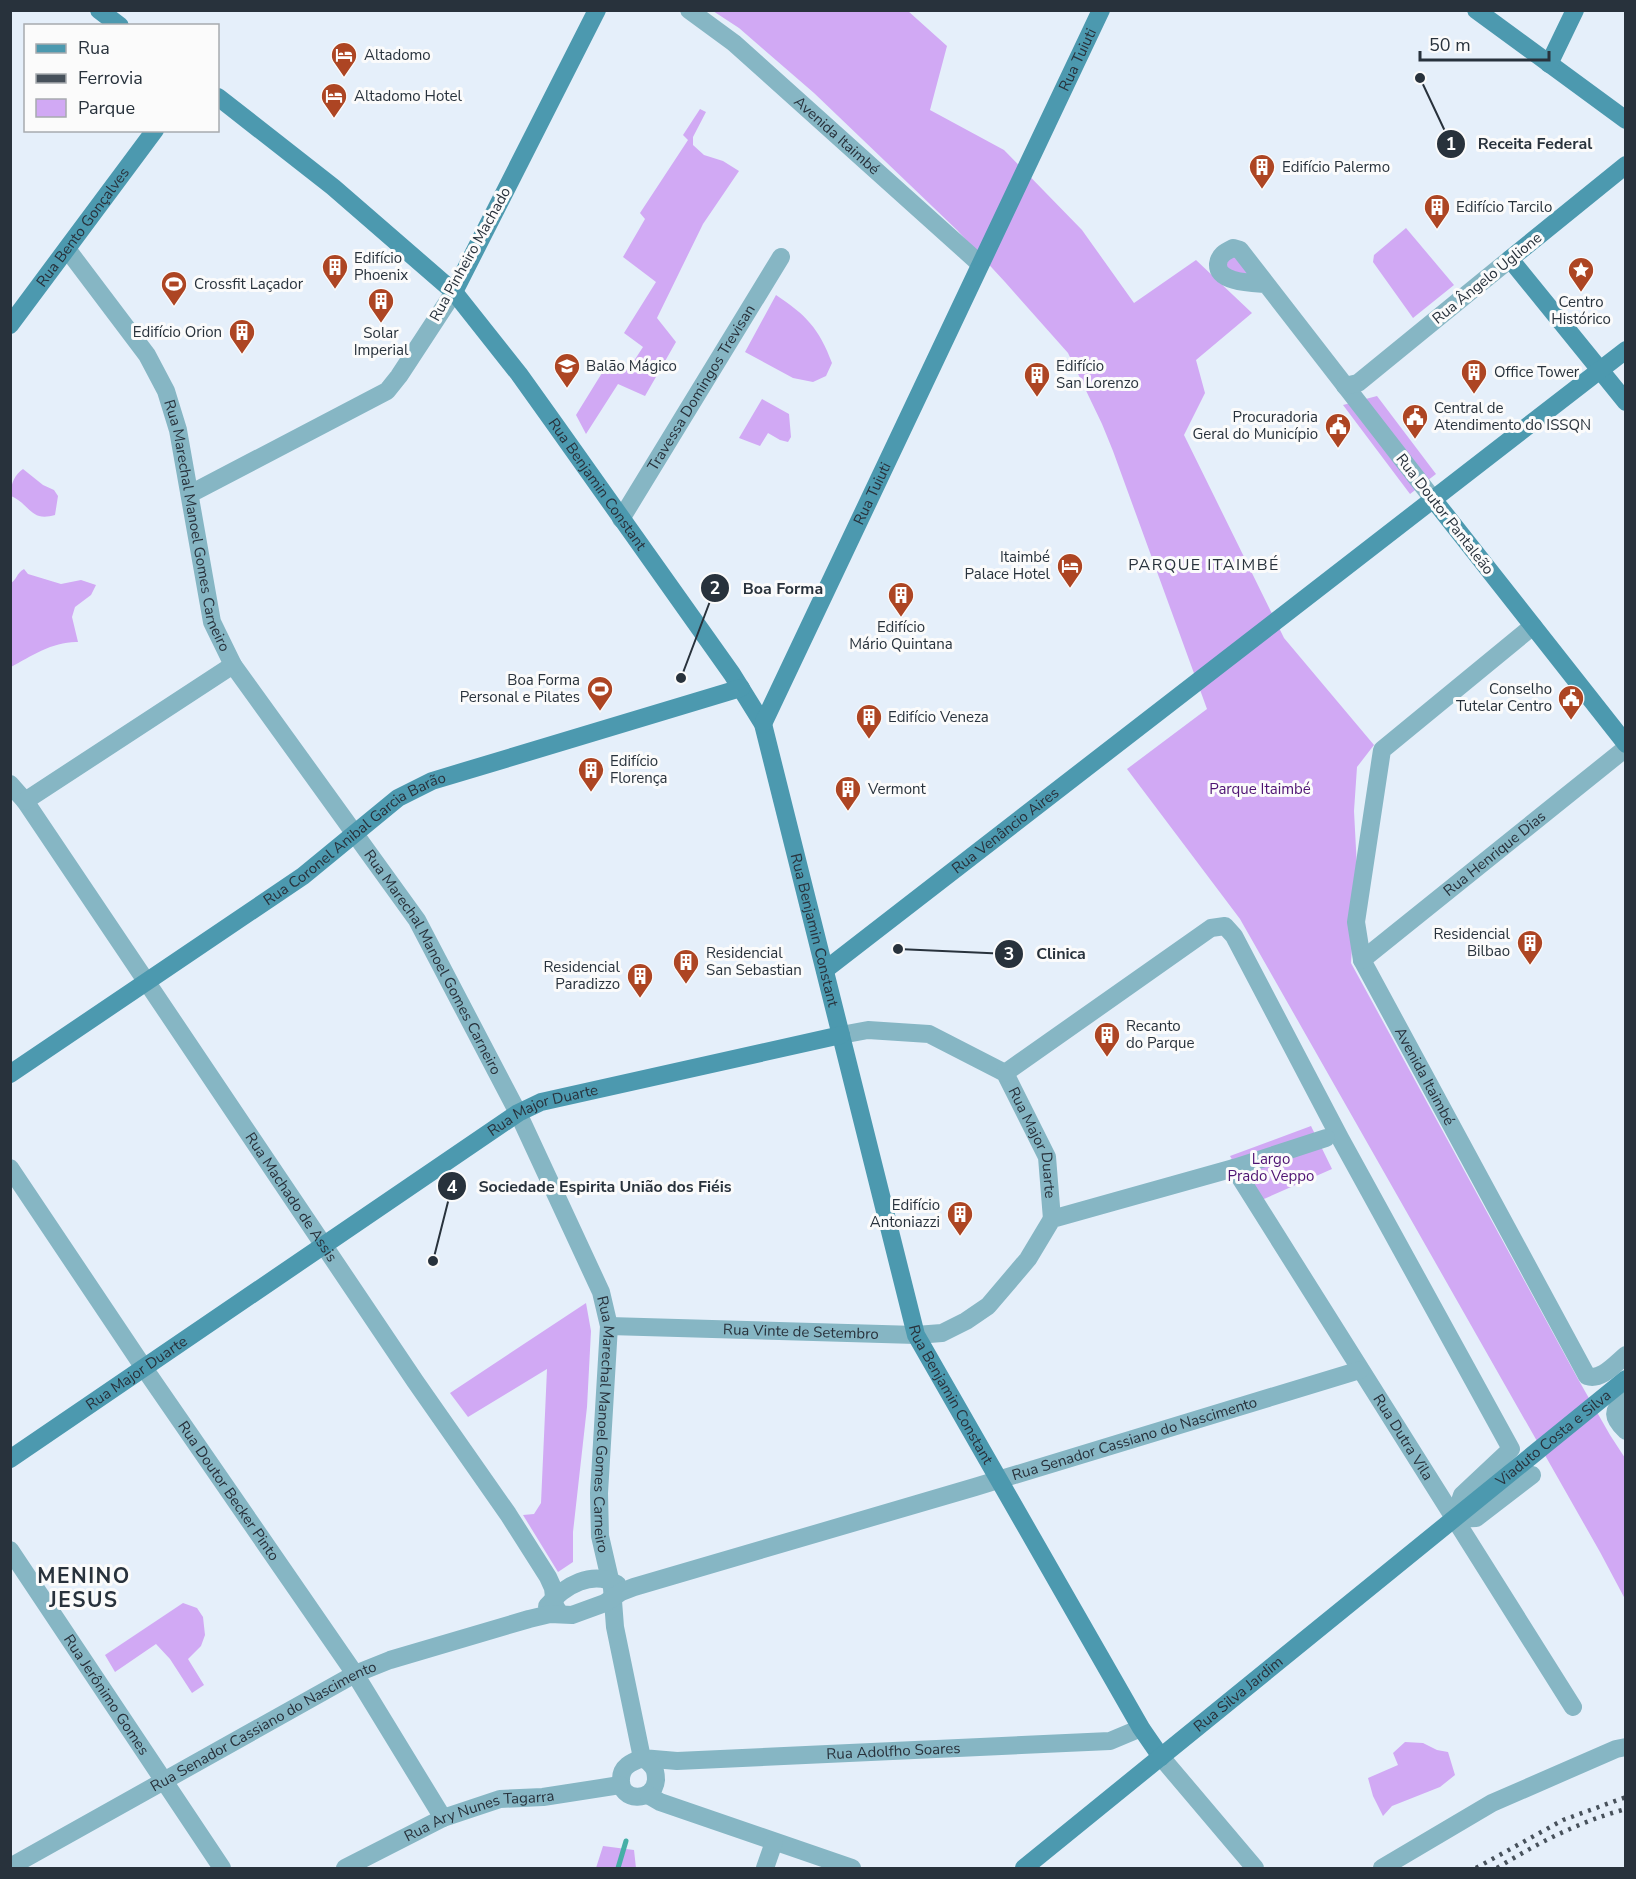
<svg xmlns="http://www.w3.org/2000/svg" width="1636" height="1879" font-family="'Nunito Sans',sans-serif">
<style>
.green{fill:#d1a9f4}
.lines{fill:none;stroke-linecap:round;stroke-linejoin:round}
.stream{stroke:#46afa7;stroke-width:5}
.street{stroke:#86b6c4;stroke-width:18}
.secondary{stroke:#4c99af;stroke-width:18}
.rail{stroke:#47515b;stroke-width:4.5;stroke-dasharray:3 6;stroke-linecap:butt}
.labels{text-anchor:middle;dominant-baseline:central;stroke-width:6;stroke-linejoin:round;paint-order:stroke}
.poi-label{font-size:15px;fill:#28323c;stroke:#fbfbfb;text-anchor:start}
.street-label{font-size:15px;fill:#28323c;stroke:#fbfbfb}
.park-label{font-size:15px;fill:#4e1372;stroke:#fbfbfb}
.neighbourhood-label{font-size:16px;letter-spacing:1.5px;fill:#28323c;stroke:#fbfbfb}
.district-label{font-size:21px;font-weight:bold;letter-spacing:1.5px;fill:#28323c;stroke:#fbfbfb}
.leader{fill:none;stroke:#28323c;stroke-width:2}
.callout-dot{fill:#28323c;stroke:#fbfbfb;stroke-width:2}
.mark-label{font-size:18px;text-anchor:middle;font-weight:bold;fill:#fff}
.callout-label{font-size:16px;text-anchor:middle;font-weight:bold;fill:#28323c;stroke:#fbfbfb;stroke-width:6;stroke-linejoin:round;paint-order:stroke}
</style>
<rect width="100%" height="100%" fill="#e5effa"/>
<path class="green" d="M713,11H908L947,46L930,110L1004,150L1082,230L1134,303L1196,260L1252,313L1196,360L1205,393L1184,435L1284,638L1374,745L1357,767L1354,811L1357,868L1351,963L1578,1379L1610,1435L1625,1458V1599L1600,1552L1240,919L1127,769L1207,709L1113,451L1102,424L1068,353L1005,282L957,230L814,93L739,28Z
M700,109L706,112L693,137V145L704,155L723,161L739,171L703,224L657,318L676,342L645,396L618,384L586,434L576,415L610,360L628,370L643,347L624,333L656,282L623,257L645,219L640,213L688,140L683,135Z
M1406,228L1454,285L1413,318L1373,262L1374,255Z
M1233,255L1253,278L1230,273L1226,267L1229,256Z
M776,295C806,315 819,328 832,363L826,376L813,382L793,378L745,352Z
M1377,396L1436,474L1410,494L1343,405Z
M762,399L789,414L791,437L788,442L780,440L768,433L760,446L739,438Z
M23,469L43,485L54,490L58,496L55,515C30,522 31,505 11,496C10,486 14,475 23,469Z
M24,569L28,574L61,584L81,580L96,585L91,595L75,607L72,617L78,642C54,641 31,656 11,667V583C17,579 16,574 24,569Z
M1311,1126L1332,1169L1257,1202L1230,1156Z
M586,1303L591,1331L587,1407L573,1532V1562L558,1572L523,1515L534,1514L541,1503L547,1369L468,1417L450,1393Z
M183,1603L197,1608L203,1617L205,1635L201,1646L188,1659L204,1685L192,1693L170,1659L156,1644L115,1672L105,1655Z
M1405,1742L1423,1743L1437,1750L1448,1752L1455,1775L1440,1787L1392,1806L1383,1816L1373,1796L1368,1778L1398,1765L1393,1753Z
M603,1846L634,1850L636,1868H596Z"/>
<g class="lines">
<path class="stream" d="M618,1868L626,1841"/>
<g class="street">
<path id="s1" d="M689,10L734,43L980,264"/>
<path id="s2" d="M67,249L147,355L166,391L178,430L212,622L233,665L417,920L518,1113L601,1292L609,1326L599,1493L600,1536L612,1588L615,1627L642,1758L677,1761L1110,1741L1141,1728"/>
<path d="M1266,284C1254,283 1217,283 1218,264C1219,255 1225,252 1233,248L1240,250L1433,499"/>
<path d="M1345,386L1358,383L1510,259"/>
<path d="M190,494L387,391L399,376L454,292"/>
<path id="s3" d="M621,519L781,257"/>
<path id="s4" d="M1533,626L1382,750L1356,922L1362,960L1587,1376C1601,1381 1615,1364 1626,1355"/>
<path id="s5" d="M10,784L25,801L415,1381L508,1514L548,1577L553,1588L555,1606L560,1614"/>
<path d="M25,801L233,665"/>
<path id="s6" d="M1362,960L1626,748"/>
<path id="s7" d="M841,1035L868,1030L929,1034L1005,1073L1047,1157L1052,1219"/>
<path d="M1005,1073L1211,928L1225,926L1234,936L1340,1138L1511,1449L1462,1495L1454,1519L1476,1518L1532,1475"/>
<path id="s8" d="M10,1168L144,1368L355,1674L443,1818"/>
<path id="s9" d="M1234,1168L1573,1707"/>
<path id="s10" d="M609,1326L916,1335L942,1333L966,1321L988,1306L1028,1259L1052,1219L1234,1168L1326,1138"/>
<path d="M1626,1398C1611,1410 1612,1418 1626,1431"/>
<path id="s11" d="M10,1550L222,1868"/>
<path d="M547,1606C565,1585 592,1570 617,1584"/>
<path d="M1161,1757L1255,1868"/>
<path d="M642,1758C646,1760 651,1764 653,1767C656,1771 656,1776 656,1780C654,1803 619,1802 621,1779C621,1766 632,1762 642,1758Z"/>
<path d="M648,1795L660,1802L852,1868"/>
<path id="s12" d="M10,1867L355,1674L390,1660L529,1619L550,1614L572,1615L605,1603L621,1592L634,1587L975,1487L1360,1370"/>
<path id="s13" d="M345,1868L443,1818L500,1799L543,1797L620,1785"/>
<path d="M765,1868L774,1842"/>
<path d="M1382,1868L1492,1803L1616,1749L1626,1747"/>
</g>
<g class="secondary">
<path d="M99,10L120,26"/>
<path d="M1476,10L1626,120"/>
<path d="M1549,64L1575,10"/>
<path id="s14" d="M218,97L333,187L454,292L519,374L554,423L732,674L763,724L916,1335L1141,1728L1161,1757"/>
<path d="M1626,165L1510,259L1626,402"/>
<path d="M454,292L597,10"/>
<path id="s15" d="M10,325L155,130"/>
<path d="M1433,499L1626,744"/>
<path id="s16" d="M763,724L1101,10"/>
<path id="s17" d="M825,970L1626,350"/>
<path id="s18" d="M10,1074L303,876L398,798L432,781L741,688"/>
<path id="s19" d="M10,1459L518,1113L541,1102L841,1035"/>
<path id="s20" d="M1024,1868L1626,1379"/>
</g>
<path class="rail" d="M1476,1868L1563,1820L1626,1797
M1497,1868C1538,1843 1578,1822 1626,1809"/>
</g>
<defs>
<g id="hotel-pin" transform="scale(1.35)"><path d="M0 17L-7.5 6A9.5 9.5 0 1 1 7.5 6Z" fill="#ad4523" stroke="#fbfbfb"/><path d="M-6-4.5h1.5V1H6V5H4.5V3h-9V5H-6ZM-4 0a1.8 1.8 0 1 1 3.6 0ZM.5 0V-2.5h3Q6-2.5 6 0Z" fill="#fff"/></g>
<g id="building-pin" transform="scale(1.35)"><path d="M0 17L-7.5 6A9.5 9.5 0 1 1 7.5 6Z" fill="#ad4523" stroke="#fbfbfb"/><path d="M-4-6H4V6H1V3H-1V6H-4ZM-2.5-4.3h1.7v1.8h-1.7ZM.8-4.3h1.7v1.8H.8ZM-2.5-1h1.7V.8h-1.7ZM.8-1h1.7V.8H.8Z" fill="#fff"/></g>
<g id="sight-pin" transform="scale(1.35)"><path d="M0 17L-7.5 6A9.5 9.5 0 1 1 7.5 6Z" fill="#ad4523" stroke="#fbfbfb"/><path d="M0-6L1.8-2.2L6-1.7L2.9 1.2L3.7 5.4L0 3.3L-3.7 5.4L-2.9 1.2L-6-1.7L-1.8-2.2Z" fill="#fff"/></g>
<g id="stadium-pin" transform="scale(1.35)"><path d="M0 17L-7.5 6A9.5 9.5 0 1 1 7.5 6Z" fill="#ad4523" stroke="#fbfbfb"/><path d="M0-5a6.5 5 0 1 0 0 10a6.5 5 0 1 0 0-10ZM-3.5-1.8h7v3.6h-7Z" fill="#fff"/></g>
<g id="school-pin" transform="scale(1.35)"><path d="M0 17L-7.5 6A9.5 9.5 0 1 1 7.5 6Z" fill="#ad4523" stroke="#fbfbfb"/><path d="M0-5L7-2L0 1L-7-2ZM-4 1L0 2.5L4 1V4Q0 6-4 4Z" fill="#fff"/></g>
<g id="civic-pin" transform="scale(1.35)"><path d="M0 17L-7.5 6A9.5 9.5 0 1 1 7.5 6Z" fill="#ad4523" stroke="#fbfbfb"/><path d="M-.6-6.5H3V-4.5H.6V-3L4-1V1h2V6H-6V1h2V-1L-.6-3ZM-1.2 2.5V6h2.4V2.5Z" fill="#fff"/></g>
</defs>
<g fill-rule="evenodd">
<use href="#hotel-pin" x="344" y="55"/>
<use href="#hotel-pin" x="334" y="96"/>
<use href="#building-pin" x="1262" y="167"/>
<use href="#building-pin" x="1437" y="207"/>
<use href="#building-pin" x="335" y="267"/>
<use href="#sight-pin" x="1581" y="270"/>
<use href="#stadium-pin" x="174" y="284"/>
<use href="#building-pin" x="381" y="301"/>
<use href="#building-pin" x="242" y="332"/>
<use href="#school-pin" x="567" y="366"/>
<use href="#building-pin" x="1474" y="372"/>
<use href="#building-pin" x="1037" y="375"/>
<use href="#civic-pin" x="1415" y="417"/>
<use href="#civic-pin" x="1338" y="426"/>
<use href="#hotel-pin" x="1070" y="566"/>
<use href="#building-pin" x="901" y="595"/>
<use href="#stadium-pin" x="600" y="689"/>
<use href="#civic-pin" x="1571" y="698"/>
<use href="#building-pin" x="869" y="717"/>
<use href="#building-pin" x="591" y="770"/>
<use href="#building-pin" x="848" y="789"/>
<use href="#building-pin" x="1530" y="943"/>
<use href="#building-pin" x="686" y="962"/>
<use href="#building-pin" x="640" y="976"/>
<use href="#building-pin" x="1107" y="1035"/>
<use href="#building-pin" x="960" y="1214"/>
</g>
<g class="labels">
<g class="poi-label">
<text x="364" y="55">Altadomo</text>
<text x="354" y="96">Altadomo Hotel</text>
<text x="1282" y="167">Edifício Palermo</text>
<text x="1456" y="207">Edifício Tarcilo</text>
<text x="354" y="258">Edifício<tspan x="354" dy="17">Phoenix</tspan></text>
<text x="194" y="284">Crossfit Laçador</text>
<text x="1581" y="302" text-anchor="middle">Centro<tspan x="1581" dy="17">Histórico</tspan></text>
<text x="222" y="332" text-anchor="end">Edifício Orion</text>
<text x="381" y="333" text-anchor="middle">Solar<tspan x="381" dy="17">Imperial</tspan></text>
<text x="586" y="366">Balão Mágico</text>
<text x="1056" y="366">Edifício<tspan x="1056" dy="17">San Lorenzo</tspan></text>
<text x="1494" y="372">Office Tower</text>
<text x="1434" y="408">Central de<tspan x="1434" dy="17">Atendimento do ISSQN</tspan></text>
<text x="1318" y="417" text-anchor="end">Procuradoria<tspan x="1318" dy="17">Geral do Município</tspan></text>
<text x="1050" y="557" text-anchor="end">Itaimbé<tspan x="1050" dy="17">Palace Hotel</tspan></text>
<text x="901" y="627" text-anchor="middle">Edifício<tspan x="901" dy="17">Mário Quintana</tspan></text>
<text x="580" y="680" text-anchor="end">Boa Forma<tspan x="580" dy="17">Personal e Pilates</tspan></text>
<text x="1552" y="689" text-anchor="end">Conselho<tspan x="1552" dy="17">Tutelar Centro</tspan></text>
<text x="888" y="717">Edifício Veneza</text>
<text x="610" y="761">Edifício<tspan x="610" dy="17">Florença</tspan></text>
<text x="868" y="789">Vermont</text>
<text x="1510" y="934" text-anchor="end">Residencial<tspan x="1510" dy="17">Bilbao</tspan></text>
<text x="706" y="953">Residencial<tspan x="706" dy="17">San Sebastian</tspan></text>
<text x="620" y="967" text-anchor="end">Residencial<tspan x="620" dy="17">Paradizzo</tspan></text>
<text x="1126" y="1026">Recanto<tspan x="1126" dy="17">do Parque</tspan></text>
<text x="940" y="1205" text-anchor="end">Edifício<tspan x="940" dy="17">Antoniazzi</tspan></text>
</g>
<g class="street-label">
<text stroke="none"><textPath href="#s16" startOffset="735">Rua Tuiuti</textPath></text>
<text stroke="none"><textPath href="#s1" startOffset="194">Avenida Itaimbé</textPath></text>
<text stroke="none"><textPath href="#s15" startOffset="122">Rua Bento Gonçalves</textPath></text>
<text transform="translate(470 254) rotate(-61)">Rua Pinheiro Machado</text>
<text transform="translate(1487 278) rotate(-39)">Rua Ângelo Uglione</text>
<text stroke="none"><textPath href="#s3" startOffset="154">Travessa Domingos Trevisan</textPath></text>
<text stroke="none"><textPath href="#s14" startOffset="546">Rua Benjamin Constant</textPath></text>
<text stroke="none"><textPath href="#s16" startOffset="255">Rua Tuiuti</textPath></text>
<text transform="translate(1445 514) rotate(52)">Rua Doutor Pantaleão</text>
<text stroke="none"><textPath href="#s2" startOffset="312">Rua Marechal Manoel Gomes Carneiro</textPath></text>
<text stroke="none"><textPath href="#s17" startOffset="228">Rua Venâncio Aires</textPath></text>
<text stroke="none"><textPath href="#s18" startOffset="418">Rua Coronel Anibal Garcia Barão</textPath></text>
<text stroke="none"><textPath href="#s6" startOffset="170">Rua Henrique Dias</textPath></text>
<text stroke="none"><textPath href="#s14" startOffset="1050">Rua Benjamin Constant</textPath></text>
<text stroke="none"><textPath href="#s2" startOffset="816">Rua Marechal Manoel Gomes Carneiro</textPath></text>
<text stroke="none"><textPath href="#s4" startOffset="540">Avenida Itaimbé</textPath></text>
<text stroke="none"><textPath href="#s19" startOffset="639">Rua Major Duarte</textPath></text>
<text stroke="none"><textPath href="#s7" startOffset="250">Rua Major Duarte</textPath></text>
<text stroke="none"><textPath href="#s5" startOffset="500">Rua Machado de Assis</textPath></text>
<text stroke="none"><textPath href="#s10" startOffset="192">Rua Vinte de Setembro</textPath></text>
<text stroke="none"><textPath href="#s19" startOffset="153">Rua Major Duarte</textPath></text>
<text stroke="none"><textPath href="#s14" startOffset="1536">Rua Benjamin Constant</textPath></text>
<text stroke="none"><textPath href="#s2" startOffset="1320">Rua Marechal Manoel Gomes Carneiro</textPath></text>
<text stroke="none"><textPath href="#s12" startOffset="1212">Rua Senador Cassiano do Nascimento</textPath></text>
<text stroke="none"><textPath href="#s9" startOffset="318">Rua Dutra Vila</textPath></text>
<text stroke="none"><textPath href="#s20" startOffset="682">Viaduto Costa e Silva</textPath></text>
<text stroke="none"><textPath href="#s8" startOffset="390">Rua Doutor Becker Pinto</textPath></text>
<text stroke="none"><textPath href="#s11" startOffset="174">Rua Jerônimo Gomes</textPath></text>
<text stroke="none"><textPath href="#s20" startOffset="276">Rua Silva Jardim</textPath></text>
<text stroke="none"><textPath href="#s12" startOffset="290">Rua Senador Cassiano do Nascimento</textPath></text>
<text stroke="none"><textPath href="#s2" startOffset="1910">Rua Adolfho Soares</textPath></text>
<text stroke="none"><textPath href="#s13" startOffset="146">Rua Ary Nunes Tagarra</textPath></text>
</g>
<g class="park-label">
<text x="1260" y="789">Parque Itaimbé</text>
<text x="1271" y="1159">Largo<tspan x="1271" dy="17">Prado Veppo</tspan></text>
</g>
<g class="neighbourhood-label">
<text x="1204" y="565">PARQUE ITAIMBÉ</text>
</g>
<g class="district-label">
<text x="84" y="1576">MENINO<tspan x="84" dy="24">JESUS</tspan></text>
</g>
</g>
<path class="leader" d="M1420 78L1451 144M681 678L715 588M898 949L1009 954M433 1261L452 1186"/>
<g class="callout-dot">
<circle cx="1420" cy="78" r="6"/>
<circle cx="681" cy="678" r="6"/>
<circle cx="898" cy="949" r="6"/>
<circle cx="433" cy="1261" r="6"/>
<circle cx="1451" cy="144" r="15"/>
<circle cx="715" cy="588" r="15"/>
<circle cx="1009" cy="954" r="15"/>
<circle cx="452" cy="1186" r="15"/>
</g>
<g class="mark-label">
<text x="1451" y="150">1</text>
<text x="715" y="594">2</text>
<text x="1009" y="960">3</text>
<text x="452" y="1193">4</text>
</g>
<g class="callout-label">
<text x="1535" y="149">Receita Federal</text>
<text x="783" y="594">Boa Forma</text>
<text x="1061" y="959">Clinica</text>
<text x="605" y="1192">Sociedade Espirita União dos Fiéis</text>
</g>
<rect width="1636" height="1879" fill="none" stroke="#28323c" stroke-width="24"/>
<rect x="24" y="24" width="195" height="108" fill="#fbfbfb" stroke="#a7abaf" stroke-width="1.5"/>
<rect x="36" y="44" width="30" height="9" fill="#4c99af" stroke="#a7abaf" stroke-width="1.5"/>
<text x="78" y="54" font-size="18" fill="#28323c">Rua</text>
<rect x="36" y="74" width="30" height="9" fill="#47515b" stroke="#a7abaf" stroke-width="1.5"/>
<text x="78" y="84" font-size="18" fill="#28323c">Ferrovia</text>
<rect x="36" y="99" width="30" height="18" fill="#d1a9f4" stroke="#a7abaf" stroke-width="1.5"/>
<text x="78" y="114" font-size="18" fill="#28323c">Parque</text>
<path d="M1420 51v9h129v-9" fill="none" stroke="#28323c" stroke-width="3"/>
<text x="1429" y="51" font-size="18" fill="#28323c" stroke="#fbfbfb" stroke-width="4.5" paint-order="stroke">50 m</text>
</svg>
